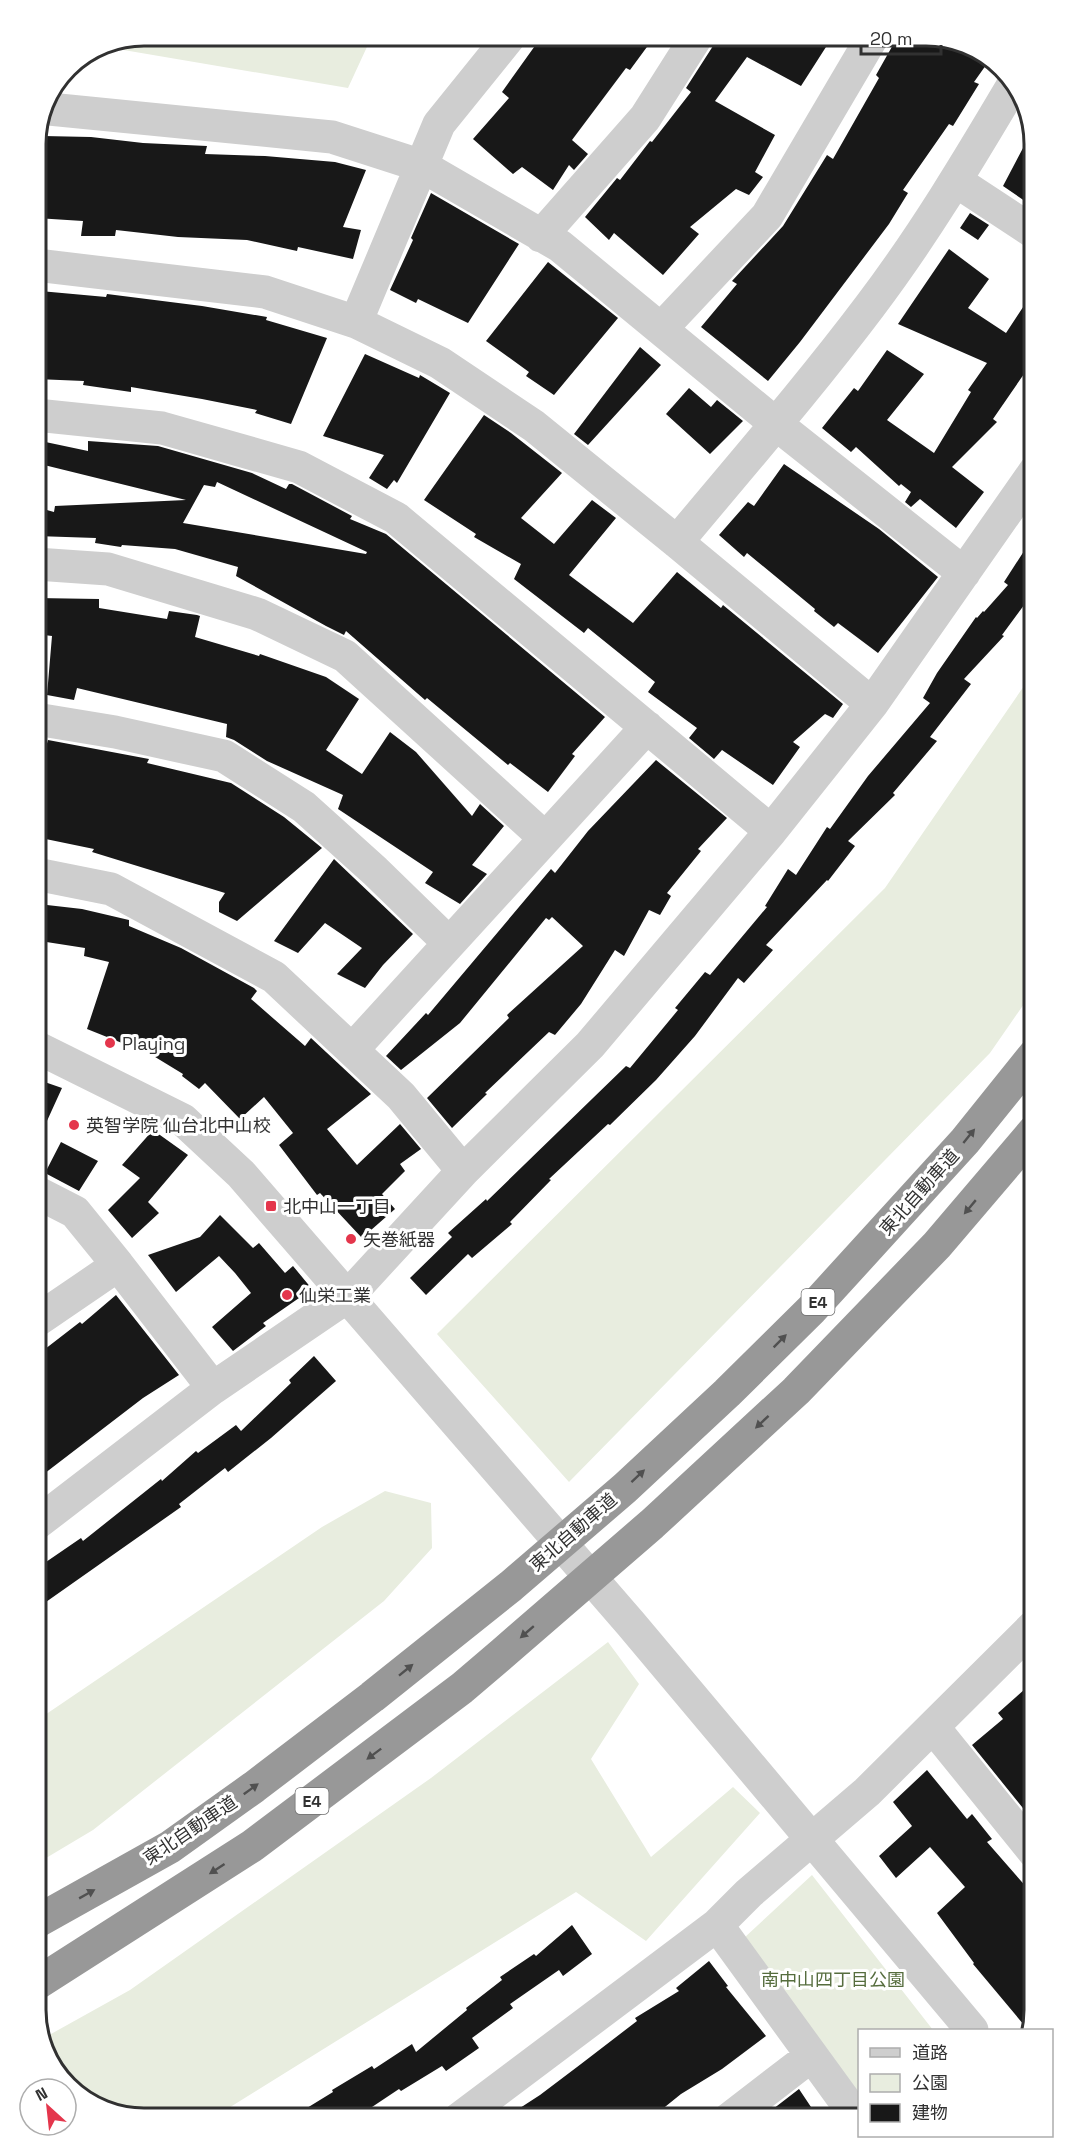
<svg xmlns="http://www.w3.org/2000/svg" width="1071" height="2155" font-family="'Space Grotesk','Noto Sans JP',sans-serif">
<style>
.green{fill:#e8eddf}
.building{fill:#181818;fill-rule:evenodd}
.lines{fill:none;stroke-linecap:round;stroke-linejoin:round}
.minor{stroke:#cecece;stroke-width:33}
.highway{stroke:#989898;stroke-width:33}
.oneway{fill:#505050}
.poi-dot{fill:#e4364c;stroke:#fff;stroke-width:2}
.labels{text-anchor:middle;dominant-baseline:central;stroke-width:6;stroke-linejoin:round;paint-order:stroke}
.shield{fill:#fff;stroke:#6f6f6f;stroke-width:1.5}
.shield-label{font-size:16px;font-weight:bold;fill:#313131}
.poi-label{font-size:18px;fill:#313131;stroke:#fff;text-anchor:start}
.street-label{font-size:18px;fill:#313131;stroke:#fff}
.park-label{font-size:18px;fill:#566d3e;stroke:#fff}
.rim{fill:none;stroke:#313131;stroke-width:3}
</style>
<rect width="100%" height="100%" fill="#fff"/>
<path class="green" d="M144,36H372L348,88L100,46Z
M1035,670V988L990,1053L569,1482L437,1334L885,888Z
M385,1491L431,1503L432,1548L384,1601L93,1830L36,1864V1721L322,1527Z
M608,1642L639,1684L591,1759L651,1857L733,1787L760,1813L646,1941L576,1892L211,2119H138L84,2101L44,2052L42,2039L130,1990L431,1778Z
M812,1875L933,2030H860L859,2093L744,1938Z"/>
<path class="building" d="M542,36H655L630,70L626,68L572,140L588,154L574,170L569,165L553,190L522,167L513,174L473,139L509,98L502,92Z
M716,36H833L801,86L747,57L715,101L775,135L755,172L763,177L749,195L736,189L690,227L699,234L663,275L614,233L609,240L585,217L617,178L620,180L650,141L652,142L691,92L686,88L713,46Z
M898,36H934L991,58L974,82L979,84L953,126L949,124L903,190L908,193L889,224L800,342L768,381L701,327L737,284L732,281L783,226L827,155L833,159L879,78L876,75Z
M1032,131L1035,144V208L1003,186Z
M43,136L91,137L143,143L207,146L205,154L265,156L335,162L366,170L343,227L361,230L353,259L298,247L297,251L247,240L178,237L116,230L115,236H81L83,221L36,218V167Z
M431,193L519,244L468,323L418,299L416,303L390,290L413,240L411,238Z
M970,213L989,225L978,240L960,228Z
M949,249L989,279L968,308L1006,333L1035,289V358L993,419L997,422L952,467L984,492L956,528L920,499L911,507L905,502L911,492L901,484L899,486L856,447L851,452L822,428L854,388L858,391L887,350L924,374L887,420L934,453L971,392L968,390L987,363L898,324Z
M548,262L618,318L554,395L526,376L529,372L486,341Z
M40,291L106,297L107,294L202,306L267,317L266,320L327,338L291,424L255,413L257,410L202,399L131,387V392L83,385L84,381L36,379V313Z
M640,347L661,365L588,445L574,434Z
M365,354L419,378L420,375L450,393L397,483L394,480L387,489L369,478L384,455L323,436Z
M689,388L711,407L717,400L743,421L710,454L666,414Z
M484,415L511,433L562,473L521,518L554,544L592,500L616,518L569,575L633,623L677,572L721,608L723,605L843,704L833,718L825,714L793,742L800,747L773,785L722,750L714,759L689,738L697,728L648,692L655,682L588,628L584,633L514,579L521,564L474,537L476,534L424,500Z
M36,440L88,451V441L158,446L252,473L286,489L289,484H292L352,516L350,519L386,534L605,717L572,754L575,756L548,792L510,763L508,765L427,698L425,700L346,631L344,635L326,626L236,576L238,567L175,549L122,545L121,547L95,543L96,538L36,536V507L54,512L55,506L186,500L36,463ZM217,482L367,552L366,554L183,523L204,485L215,487Z
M784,464L879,529L938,577L878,653L838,623L834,627L814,611L815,609L747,553L744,557L719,535L748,502L754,506Z
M1035,534V590L1002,635L1004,636L964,679L971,684L930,737L937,741L893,793L895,795L848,841L855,846L828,881L827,880L766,945L773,950L744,983L738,978L695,1036L656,1080L610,1125L608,1124L549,1179L551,1180L510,1222L512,1224L472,1258L468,1254L426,1295L410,1278L452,1237L448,1233L486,1199L487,1201L626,1066L630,1068L678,1010L675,1008L705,972L710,975L767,907L765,906L788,869L796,875L827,827L830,829L868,776L930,703L923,698L937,673L976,617L977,618L983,611L984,612L1008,585L1004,582Z
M36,598L99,599V608L167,619L169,611L197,615L200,616L195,637L259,656L260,654L326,677L359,699L326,750L362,774L390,732L416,752L472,816L480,804L504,826L472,865L487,874L460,904L425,883L433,872L338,809L343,795L267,761L234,740L226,737L227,724L77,688L74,700L47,695L52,636L36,634Z
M48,740L149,759L147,763L231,783L284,817L322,848L237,921L219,912V902L225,893L92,852L94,849L36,837V805L43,775H38Z
M656,760L727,818L698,849L701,851L667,893L671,896L660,915L649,910L624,956L615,950L581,1004L555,1035L549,1032L485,1093L487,1094L452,1128L427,1098L509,1018L507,1015L583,946L552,917L549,920L546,918L460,1023L401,1070L386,1056L426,1013L428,1015L551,869L555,873L588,831Z
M334,859L413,934L383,965L365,988L337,974L362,948L325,923L298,953L274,941Z
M47,905L82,909L129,920V926L181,948L254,988L257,991L251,999L305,1046L311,1038L371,1094L327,1129L357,1165L400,1124L421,1149L400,1164L405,1171L382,1194L395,1209L362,1238L320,1193L317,1195L279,1145L293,1133L264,1097L240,1119L205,1083L199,1089L182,1076L183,1074L124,1038L122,1043L87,1029L109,962L84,956L85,948L40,941Z
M36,1079L62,1088L36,1145Z
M153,1130L188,1155L148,1202L159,1213L132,1238L108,1210L140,1178L122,1165Z
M61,1142L98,1161L79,1191L45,1173Z
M220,1215L253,1248L259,1243L285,1273L293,1266L312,1289L263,1323L266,1326L233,1351L212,1327L251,1293L235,1273L219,1256L176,1292L148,1255L200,1237Z
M116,1295L179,1375L143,1398L36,1480V1356L80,1322L82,1324Z
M314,1356L336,1381L271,1438L228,1472L225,1468L179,1504L181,1507L36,1609V1573L47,1564L46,1562L81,1538L83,1541L161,1479L162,1481L196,1451L198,1453L236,1425L241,1431L291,1383L289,1380Z
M1025,1689L1035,1698V1823L972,1745L1003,1719L998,1713Z
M927,1770L967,1819L972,1814L992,1839L987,1842L1035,1897V2011L1029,2031L973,1964L974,1963L937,1913L965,1887L930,1847L896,1878L879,1856L912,1826L893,1802Z
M572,1925L592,1954L563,1976L559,1970L510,2004L513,2008L472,2038L479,2048L446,2071L442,2066L401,2091L399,2089L354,2119H289L333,2092L332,2090L372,2066L374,2069L412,2044L416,2052L467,2010L466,2008L502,1980L500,1977L534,1954L536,1956Z
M709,1961L728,1986L726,1987L766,2036L722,2069L681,2094L650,2119H503L540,2095L581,2064L637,2021L635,2018L679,1991L676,1988Z
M799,2089L813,2110L799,2119H760Z"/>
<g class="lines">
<path class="minor" d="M49,109L332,137L422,166L560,246L776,424L964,573
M956,181L1035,233
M541,236L645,118L697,36
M36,265L265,292L356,322L440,363L534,426L677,542L872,704
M356,322L439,124L510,36
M661,329L767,216L873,36
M36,415L162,428L299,467L396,518L771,831
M677,542C742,464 809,387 870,306C923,236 968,161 1013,85
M36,564L108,569L257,614L345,656L545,838
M36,719L115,732L224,756L304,807L375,871L449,943
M36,874L111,889L274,977L401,1096L463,1171
M36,1047L183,1120L241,1174L631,1624L972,2030
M352,1050L647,727
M36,1192L75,1212L118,1265L213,1388
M36,1321L118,1265
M36,1524L213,1388L348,1296L463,1171L590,1045L771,831L872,704L1035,471
M933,1727L1035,1853
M717,1925L858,2119
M459,2119L717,1925L749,1893L867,1792L1035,1625
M729,2119L811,2056"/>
<path class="highway" d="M36,1922L170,1847L254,1787L372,1697L511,1586L625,1488L727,1393L812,1309L965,1141L1035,1054
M36,1984L252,1846L462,1688L503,1653L652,1524L796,1391L937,1245L1035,1130"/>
</g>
<defs><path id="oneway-solid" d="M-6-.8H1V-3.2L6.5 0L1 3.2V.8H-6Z" transform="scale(1.5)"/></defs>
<g class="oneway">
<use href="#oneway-solid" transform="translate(969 1136) rotate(-51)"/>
<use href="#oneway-solid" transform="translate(970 1207) rotate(130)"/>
<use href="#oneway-solid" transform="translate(780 1341) rotate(-45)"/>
<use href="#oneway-solid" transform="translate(762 1422) rotate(137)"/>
<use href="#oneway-solid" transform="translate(638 1476) rotate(-43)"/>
<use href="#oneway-solid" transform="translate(527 1632) rotate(139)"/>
<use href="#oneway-solid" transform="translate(406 1670) rotate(-39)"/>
<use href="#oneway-solid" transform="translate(374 1754) rotate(143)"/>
<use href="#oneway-solid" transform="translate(251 1789) rotate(-36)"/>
<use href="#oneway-solid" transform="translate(217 1869) rotate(147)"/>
<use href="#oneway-solid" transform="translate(87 1894) rotate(-29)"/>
</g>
<g class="poi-dot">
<circle cx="110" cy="1043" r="6"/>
<circle cx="74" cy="1125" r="6"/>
<rect x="265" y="1200" width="12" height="12" rx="3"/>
<circle cx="351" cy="1239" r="6"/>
<circle cx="287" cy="1295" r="6"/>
</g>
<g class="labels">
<g class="shield">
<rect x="801.5" y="1289" width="33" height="26" rx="4.5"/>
<rect x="295.5" y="1788" width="33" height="26" rx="4.5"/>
</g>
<g class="shield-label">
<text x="818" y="1302">E4</text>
<text x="312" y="1801">E4</text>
</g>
<g class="poi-label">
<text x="122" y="1043">Playing</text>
<text x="86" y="1125">英智学院 仙台北中山校</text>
<text x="283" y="1206">北中山一丁目</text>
<text x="363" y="1239">矢巻紙器</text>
<text x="299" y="1295">仙栄工業</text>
</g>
<g class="street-label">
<text transform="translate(919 1192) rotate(-48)">東北自動車道</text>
<text transform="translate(573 1532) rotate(-41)">東北自動車道</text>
<text transform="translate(190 1830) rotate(-34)">東北自動車道</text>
</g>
<g class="park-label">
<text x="833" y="1979">南中山四丁目公園</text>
</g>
</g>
<path d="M0 0H1071V2155H0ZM144 46H926A98 98 0 0 1 1024 144V2010A98 98 0 0 1 926 2108H144A98 98 0 0 1 46 2010V144A98 98 0 0 1 144 46Z" fill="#fff" fill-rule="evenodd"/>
<path class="rim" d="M144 46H926A98 98 0 0 1 1024 144V2010A98 98 0 0 1 926 2108H144A98 98 0 0 1 46 2010V144A98 98 0 0 1 144 46Z"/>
<rect x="858" y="2029" width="195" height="108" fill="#ffffff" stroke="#adadad" stroke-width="1.5"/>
<rect x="870" y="2048" width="30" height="9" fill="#cecece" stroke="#adadad" stroke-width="1.5"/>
<text x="912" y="2059" font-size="18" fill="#313131">道路</text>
<rect x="870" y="2074" width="30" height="18" fill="#e8eddf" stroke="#adadad" stroke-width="1.5"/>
<text x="912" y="2089" font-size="18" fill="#313131">公園</text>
<rect x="870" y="2104" width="30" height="18" fill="#181818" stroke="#adadad" stroke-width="1.5"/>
<text x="912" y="2119" font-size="18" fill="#313131">建物</text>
<g transform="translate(48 2107) rotate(333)"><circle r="28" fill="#ffffff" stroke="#adadad" stroke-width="1.5"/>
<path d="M0-4.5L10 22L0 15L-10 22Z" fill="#e4364c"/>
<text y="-9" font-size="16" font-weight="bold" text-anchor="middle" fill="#313131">N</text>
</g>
<path d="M861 45v9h80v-9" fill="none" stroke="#313131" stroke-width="3"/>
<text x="870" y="45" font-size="18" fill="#313131" stroke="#ffffff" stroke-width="4.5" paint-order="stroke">20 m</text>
</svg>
